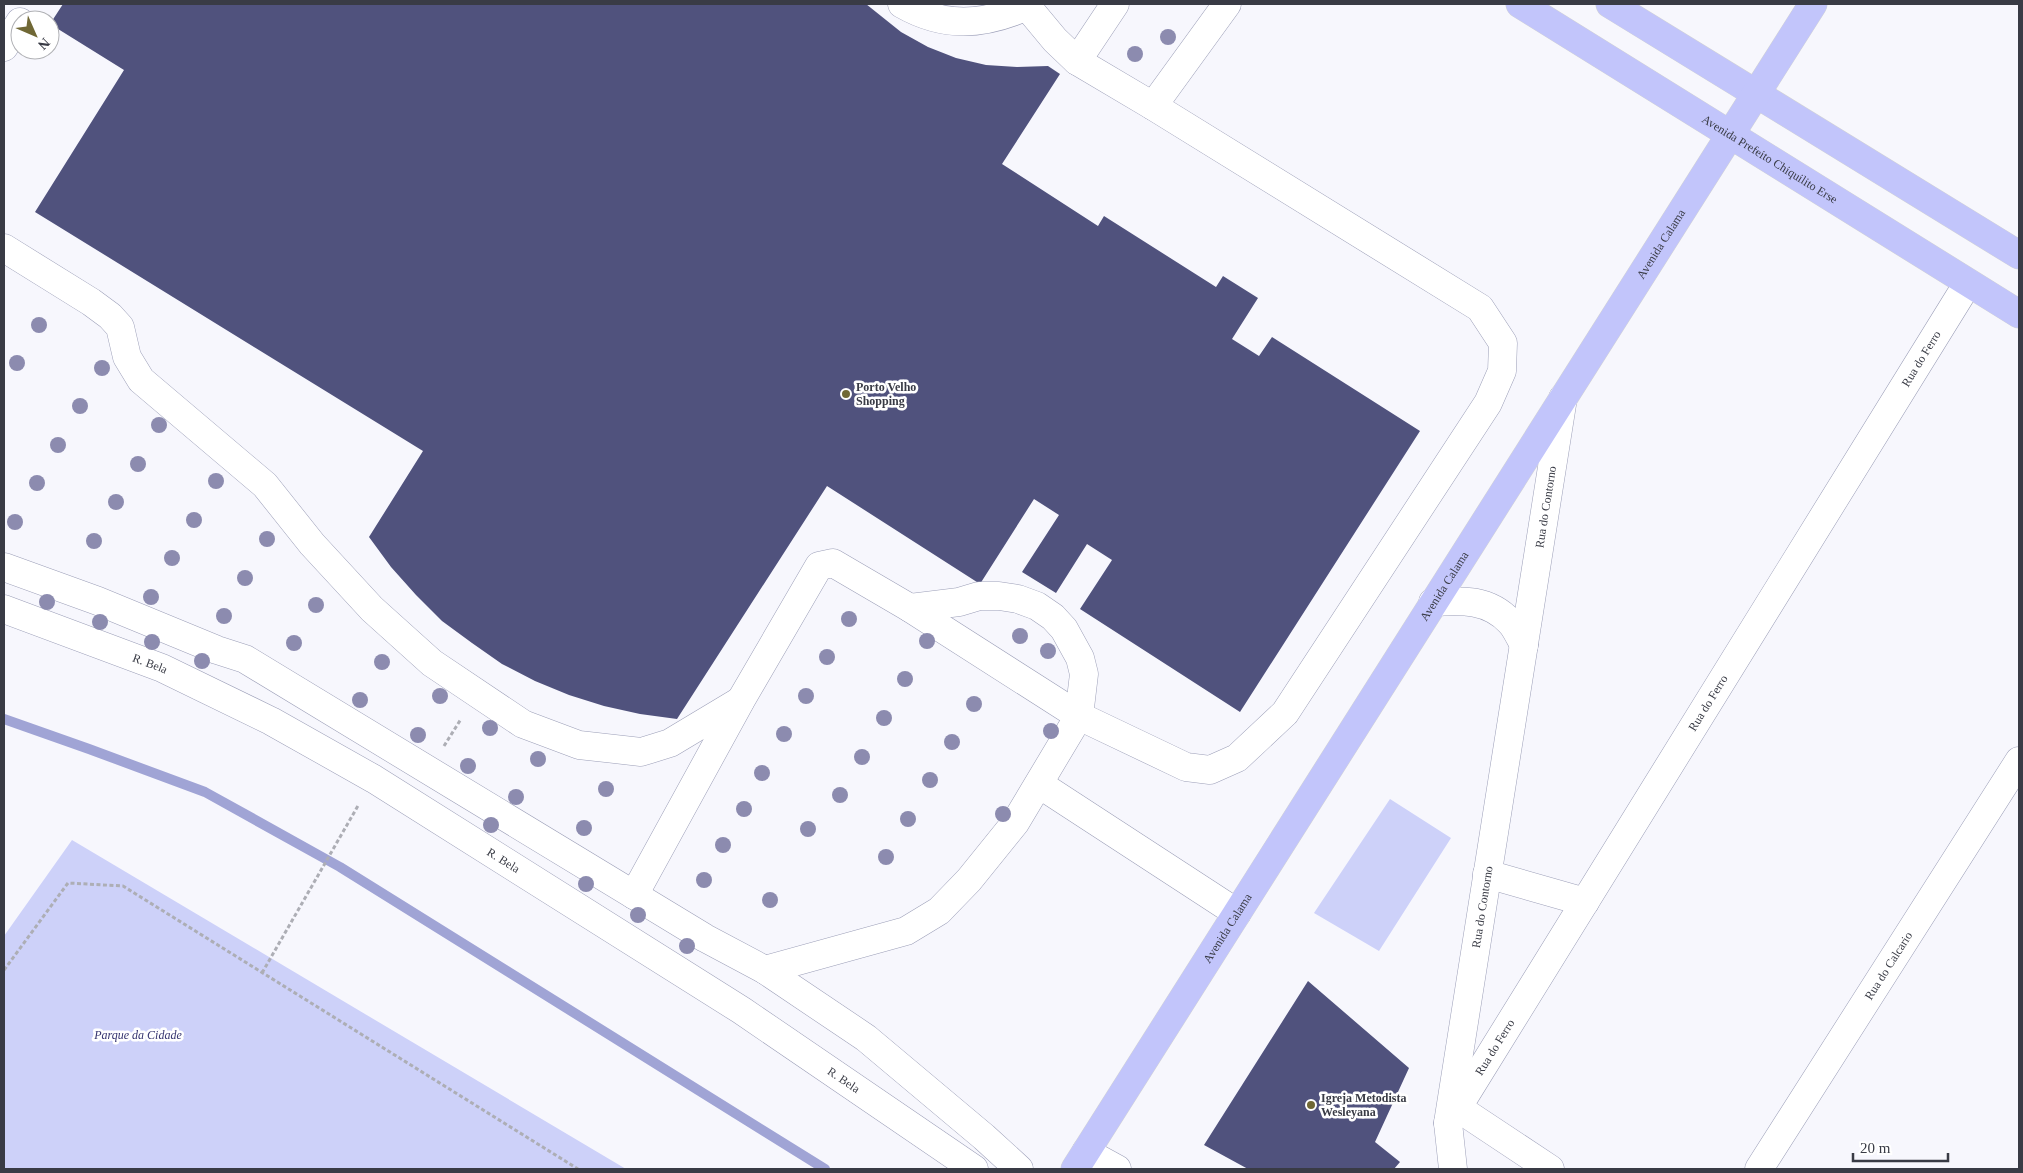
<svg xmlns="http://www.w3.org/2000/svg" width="2023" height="1173" font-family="Georgia,serif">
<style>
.green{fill:#cdd1f9}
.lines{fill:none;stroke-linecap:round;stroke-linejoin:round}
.stream{stroke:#a0a4d5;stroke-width:10}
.building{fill:#50527d}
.minor-casing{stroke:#9c9fb8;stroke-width:29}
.major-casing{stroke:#d3d4d6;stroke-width:29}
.path{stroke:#adaeb5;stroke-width:3;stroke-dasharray:4 2.5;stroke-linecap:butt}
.minor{stroke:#fff;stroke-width:28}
.major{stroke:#c2c5fb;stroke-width:28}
.tree{fill:#8c8baf}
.poi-dot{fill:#706835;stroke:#fff;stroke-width:2}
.labels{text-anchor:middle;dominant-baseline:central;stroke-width:5;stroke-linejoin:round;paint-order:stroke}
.street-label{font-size:12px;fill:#393b45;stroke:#fff}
.poi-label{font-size:12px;font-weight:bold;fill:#393b45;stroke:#fff;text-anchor:start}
.park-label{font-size:12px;font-style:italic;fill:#34336f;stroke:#fff}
</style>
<rect width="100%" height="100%" fill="#f7f7fd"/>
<path class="green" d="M1390,799L1451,838L1379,951L1314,913Z
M72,840L626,1169H4V936Z"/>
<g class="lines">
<path class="stream" d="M4,719L89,749L205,792L340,867L825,1169"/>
</g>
<path class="building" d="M63,4H866L901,32L928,47L956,58L986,65L1017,67L1048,66L1060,74L1002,164L1098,226L1104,216L1216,287L1223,276L1258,298L1232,339L1259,356L1272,337L1420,431L1240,712L1080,609L1112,560L1087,544L1056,593L1022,572L1059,515L1034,499L980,584L827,486L677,719L640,714L604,706L569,695L535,681L502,664L472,643L442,621L416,595L391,567L369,537L423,451L35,212L124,70L50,24Z
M1308,981L1409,1068L1375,1142L1400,1162L1394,1169H1248L1204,1145Z"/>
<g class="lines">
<g class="minor-casing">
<g id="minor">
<path d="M902,4C944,28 983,26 1027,6"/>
<path d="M4,47L20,22"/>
<path d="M1077,61L1115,4"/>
<path d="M1153,106L1227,4"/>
<path d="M4,248L91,302L110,316L120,327L127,357L141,380L265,485L312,544L372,609L432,663L523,724L579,745L641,752L670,743L740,701"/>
<path d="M4,567L98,601L217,650L245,659L705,938L765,970L866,1038L984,1137L1019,1169"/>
<path d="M1433,602C1462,600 1489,599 1510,622C1516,628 1520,638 1524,645"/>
<path id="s1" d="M4,609L162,668L271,721L374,779L741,1010L974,1169"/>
<path d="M1039,784L1237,913"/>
<path d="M1487,874L1585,902"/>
<path d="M634,895L741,700L819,566L833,563L910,608L1079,716L1186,767L1210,770L1237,758L1285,713L1488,403L1502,371L1503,343L1480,308L1153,106L1077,61L1055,40L1025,4"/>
<path d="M765,970L906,931L939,911L969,880L1015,823L1079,716L1084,674L1080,658L1064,629L1053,617L1037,606L1018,599L999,596H979L959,602L910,608"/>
<path d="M1458,1108L1550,1169"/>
<path id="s2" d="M1448,1123L1968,283"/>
<path d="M1086,1152L1117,1169"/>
<path id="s3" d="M1453,1169L1448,1123L1563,398"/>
<path id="s4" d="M1759,1169L2019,761"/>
</g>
</g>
<g class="major-casing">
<g id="major">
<path id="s5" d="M1520,4L2019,314"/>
<path d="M1610,4L2019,255"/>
<path id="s6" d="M1075,1169L1813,4"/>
</g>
</g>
<path class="path" d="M444,746L461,719
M4,970L68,883L123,886L578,1169
M262,973L359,804"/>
<use href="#minor" class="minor"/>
<use href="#major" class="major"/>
</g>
<g class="tree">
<circle cx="1168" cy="37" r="8"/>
<circle cx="1135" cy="54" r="8"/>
<circle cx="39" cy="325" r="8"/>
<circle cx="17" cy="363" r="8"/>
<circle cx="102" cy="368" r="8"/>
<circle cx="80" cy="406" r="8"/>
<circle cx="159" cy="425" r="8"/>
<circle cx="58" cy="445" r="8"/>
<circle cx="138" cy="464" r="8"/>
<circle cx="216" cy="481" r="8"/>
<circle cx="37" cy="483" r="8"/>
<circle cx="116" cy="502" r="8"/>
<circle cx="194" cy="520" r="8"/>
<circle cx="15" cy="522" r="8"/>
<circle cx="267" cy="539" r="8"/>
<circle cx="94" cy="541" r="8"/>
<circle cx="172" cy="558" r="8"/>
<circle cx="245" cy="578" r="8"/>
<circle cx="151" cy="597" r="8"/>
<circle cx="47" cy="602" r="8"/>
<circle cx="316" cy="605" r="8"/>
<circle cx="224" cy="616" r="8"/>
<circle cx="849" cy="619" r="8"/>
<circle cx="100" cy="622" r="8"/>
<circle cx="1020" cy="636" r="8"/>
<circle cx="927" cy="641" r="8"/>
<circle cx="152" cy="642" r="8"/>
<circle cx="294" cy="643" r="8"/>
<circle cx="1048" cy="651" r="8"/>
<circle cx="827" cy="657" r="8"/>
<circle cx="202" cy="661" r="8"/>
<circle cx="382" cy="662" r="8"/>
<circle cx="905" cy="679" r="8"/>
<circle cx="440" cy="696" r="8"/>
<circle cx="806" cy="696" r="8"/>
<circle cx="360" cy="700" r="8"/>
<circle cx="974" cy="704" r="8"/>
<circle cx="884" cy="718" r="8"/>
<circle cx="490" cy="728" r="8"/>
<circle cx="1051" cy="731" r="8"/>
<circle cx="784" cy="734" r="8"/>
<circle cx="418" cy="735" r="8"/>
<circle cx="952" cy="742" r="8"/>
<circle cx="862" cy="757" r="8"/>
<circle cx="538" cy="759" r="8"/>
<circle cx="468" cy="766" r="8"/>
<circle cx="762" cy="773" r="8"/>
<circle cx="930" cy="780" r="8"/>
<circle cx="606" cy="789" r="8"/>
<circle cx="840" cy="795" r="8"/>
<circle cx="516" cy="797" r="8"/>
<circle cx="744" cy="809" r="8"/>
<circle cx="1003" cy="814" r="8"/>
<circle cx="908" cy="819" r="8"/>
<circle cx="491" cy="825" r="8"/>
<circle cx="584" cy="828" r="8"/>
<circle cx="808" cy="829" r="8"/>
<circle cx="723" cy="845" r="8"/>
<circle cx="886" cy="857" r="8"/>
<circle cx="704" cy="880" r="8"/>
<circle cx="586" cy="884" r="8"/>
<circle cx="770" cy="900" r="8"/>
<circle cx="638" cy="915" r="8"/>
<circle cx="687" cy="946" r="8"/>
</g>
<g class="poi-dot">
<circle cx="846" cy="394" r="5"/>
<circle cx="1311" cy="1105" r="5"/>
</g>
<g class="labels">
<g class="street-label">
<text stroke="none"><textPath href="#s5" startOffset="294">Avenida Prefeito Chiquilito Erse</textPath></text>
<text stroke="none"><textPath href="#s6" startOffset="1095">Avenida Calama</textPath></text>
<text stroke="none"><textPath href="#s2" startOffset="899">Rua do Ferro</textPath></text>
<text stroke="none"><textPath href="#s3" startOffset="670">Rua do Contorno</textPath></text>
<text stroke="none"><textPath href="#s6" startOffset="690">Avenida Calama</textPath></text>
<text stroke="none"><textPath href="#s1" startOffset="156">R. Bela</textPath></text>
<text stroke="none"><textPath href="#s2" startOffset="494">Rua do Ferro</textPath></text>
<text stroke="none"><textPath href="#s1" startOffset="561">R. Bela</textPath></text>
<text stroke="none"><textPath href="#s3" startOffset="265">Rua do Contorno</textPath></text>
<text stroke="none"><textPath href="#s6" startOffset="285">Avenida Calama</textPath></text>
<text stroke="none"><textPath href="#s4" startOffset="241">Rua do Calcario</textPath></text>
<text stroke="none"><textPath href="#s2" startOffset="89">Rua do Ferro</textPath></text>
<text stroke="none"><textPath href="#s1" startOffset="966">R. Bela</textPath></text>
</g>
<g class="poi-label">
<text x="856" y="387">Porto Velho<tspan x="856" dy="14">Shopping</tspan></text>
<text x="1321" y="1098">Igreja Metodista<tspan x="1321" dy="14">Wesleyana</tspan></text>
</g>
<g class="park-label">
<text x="138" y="1035">Parque da Cidade</text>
</g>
</g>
<rect width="2023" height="1173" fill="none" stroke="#393b45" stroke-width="10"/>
<g transform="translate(35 35) rotate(135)"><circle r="24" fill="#ffffff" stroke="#b0b1b5"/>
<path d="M0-4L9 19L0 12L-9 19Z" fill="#706835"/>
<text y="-8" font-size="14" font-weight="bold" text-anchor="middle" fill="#393b45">N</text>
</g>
<path d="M1853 1153v8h95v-8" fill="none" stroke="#393b45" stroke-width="2.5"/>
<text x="1860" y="1153" font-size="15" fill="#393b45" stroke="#ffffff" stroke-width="4" paint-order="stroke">20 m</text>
</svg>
